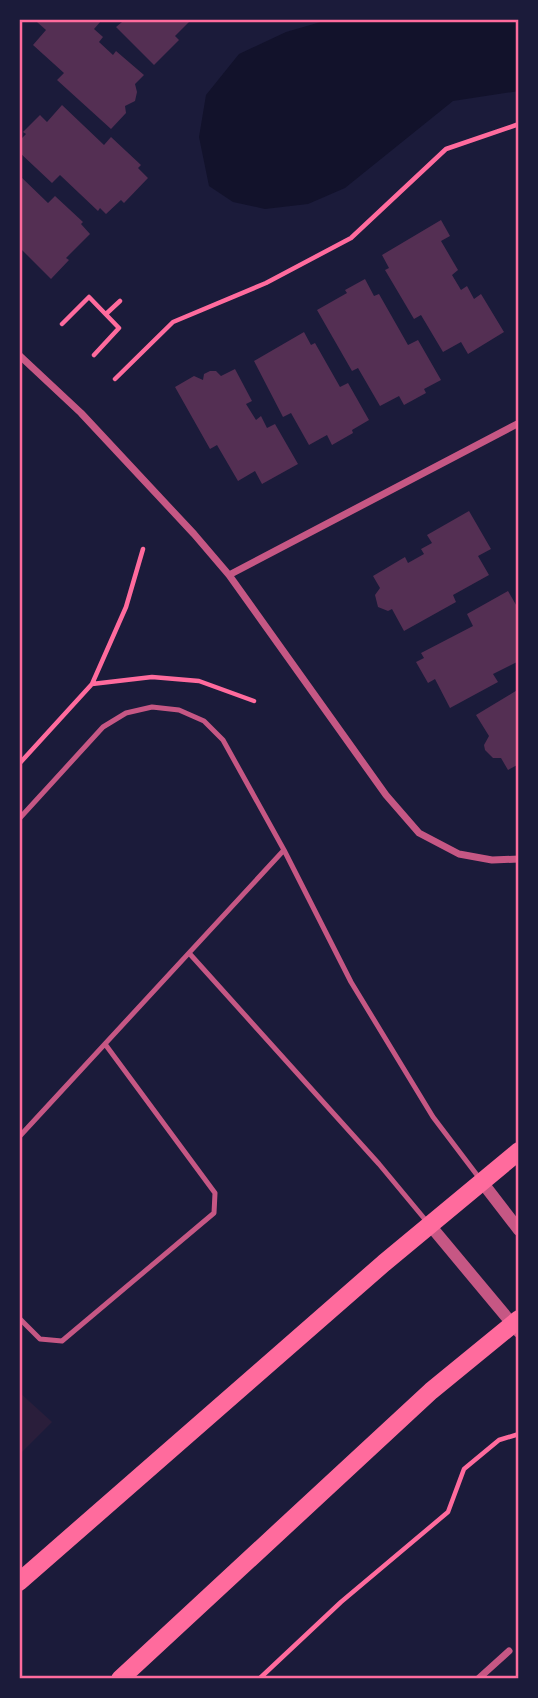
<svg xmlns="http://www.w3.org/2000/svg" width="538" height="1698" font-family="Figtree,sans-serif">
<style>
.green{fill:#2a1e3b}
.water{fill:#12122b}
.building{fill:#542f53}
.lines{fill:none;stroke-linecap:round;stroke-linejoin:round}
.path{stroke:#ff6b9d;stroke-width:4.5}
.service{stroke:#c65784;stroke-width:5}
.minor{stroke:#c65784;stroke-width:7}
.tertiary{stroke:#c65784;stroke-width:12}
.primary{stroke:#ff6b9d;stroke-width:18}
.neatline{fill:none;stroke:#ff6b9d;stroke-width:2.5}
</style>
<rect width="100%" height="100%" fill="#1b1b3a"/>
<path class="green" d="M19,1392L52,1422L19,1455Z"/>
<path class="water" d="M331,19H519V91L453,101L345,188L308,204L265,209L233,202L209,186L199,137L206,95L239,54L286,32Z"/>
<path class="building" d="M40,19H99L101,21L94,29L103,37L99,42L113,55L116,51L144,75L135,84L137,92L135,101L125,106L126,113L111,129L57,80L64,73L33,45L46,30L37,22Z
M119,19H192L175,36L179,40L154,65L116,27L122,22Z
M62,105L104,145L111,137L141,165L138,168L148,178L124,203L121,200L106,214L100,208L98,211L60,175L52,183L19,152V141L26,134L23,132L40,115L47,122Z
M19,175L48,203L55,196L83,222L81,224L90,234L66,258L69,260L51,279L19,247Z
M441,220L450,236L441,241L458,270L452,275L461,290L467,286L474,299L481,294L504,332L468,354L461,342L443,352L421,315L414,319L385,270L389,268L382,255Z
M365,279L374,296L379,294L408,345L418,340L441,380L424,389L426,393L404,405L399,396L380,406L358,368L352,371L317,310L347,293L345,290Z
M304,332L311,345L315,343L340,387L348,383L369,420L352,430L353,433L332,445L327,435L309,445L291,413L283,417L254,361Z
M235,369L252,401L246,404L256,420L261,416L267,428L275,424L298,464L262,484L255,471L238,481L217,445L210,449L175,387L194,376L203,380L204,374L210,371H216L221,376Z
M469,511L491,549L478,556L489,575L453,595L456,602L404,631L392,609L388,611L378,607L375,595L380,588L373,576L405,557L408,563L424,554L421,549L432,543L427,535Z
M508,591L519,610V661L493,674L498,682L450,708L435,679L428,683L416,662L424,658L421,653L473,626L467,614Z
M519,689V764L508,770L501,758H493L485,750L484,745L489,736L476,715Z"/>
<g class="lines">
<path class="path" d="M106,314L120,301
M62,324L89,297L119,328L94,355
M115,379L173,322L266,283L351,238L446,149L519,124
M92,684L126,607L143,549
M19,764L92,684L152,677L199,681L254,701
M259,1679L341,1602L448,1512L464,1469L499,1440L519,1434"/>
<path class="service" d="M19,819L103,727L126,713L152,707L179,710L204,721L223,740L284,850L351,982L433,1117L480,1179
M189,953L379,1164L428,1223
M19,1137L284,850
M19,1318L40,1339L62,1341L214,1213L215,1193L105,1044"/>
<path class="minor" d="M19,355L81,413L194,534L229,575L386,795L419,833L459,854L492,860L519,859
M229,575L519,423
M478,1679L509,1651"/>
<path class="tertiary" d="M482,1182L519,1230
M429,1224L519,1332"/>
<path class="primary" d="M19,1582L384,1263L519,1151
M120,1679L431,1391L519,1319"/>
</g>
<rect width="538" height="1698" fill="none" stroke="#1b1b3a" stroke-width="42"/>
<rect x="21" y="21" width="496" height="1656" class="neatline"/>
</svg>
